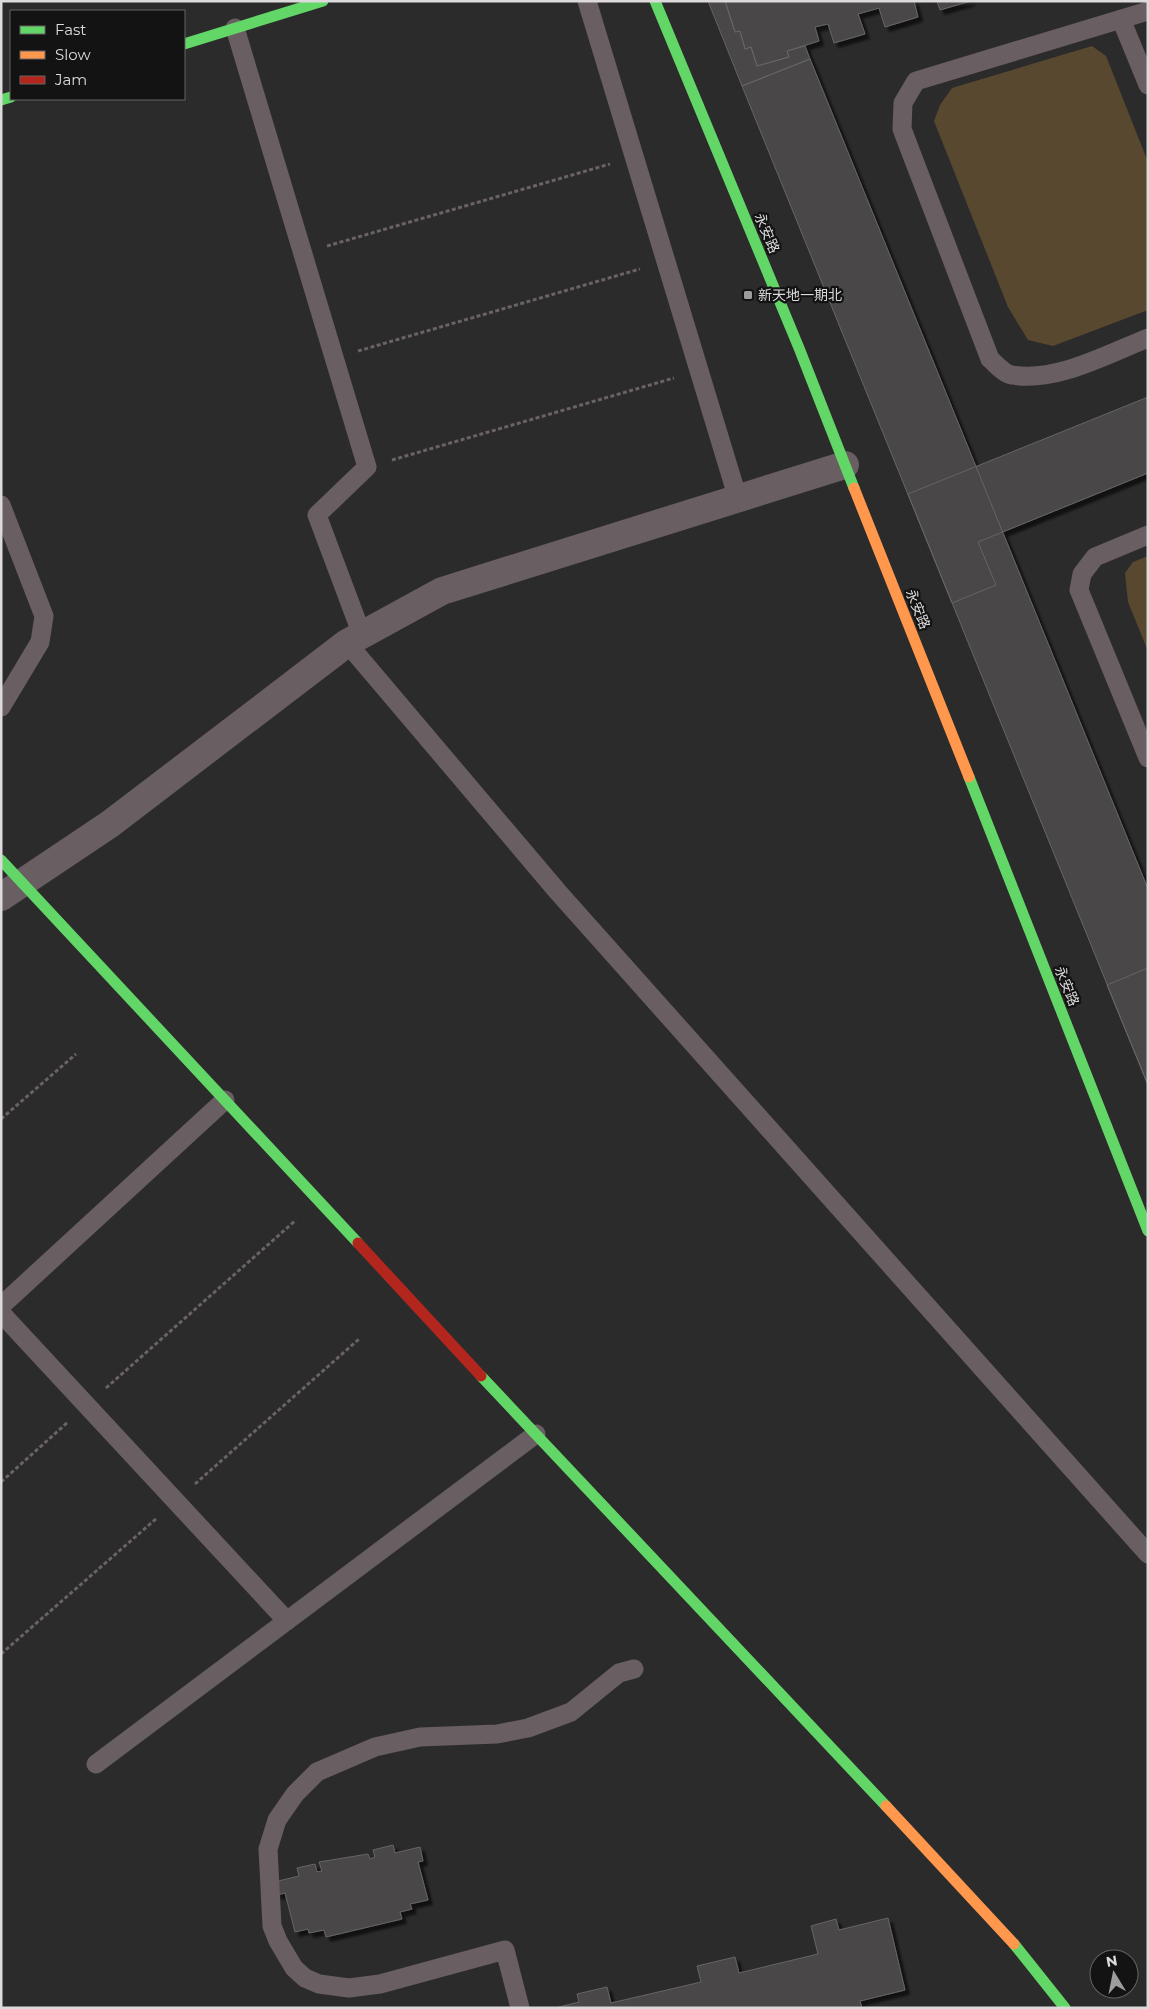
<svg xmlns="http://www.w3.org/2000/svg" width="1149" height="2009" font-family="Montserrat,'Noto Sans SC',sans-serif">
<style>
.green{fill:#584830}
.building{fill:#484747;stroke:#666565;filter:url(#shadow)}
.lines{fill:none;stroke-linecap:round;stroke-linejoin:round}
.path{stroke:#6a6265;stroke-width:3;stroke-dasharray:4 2.5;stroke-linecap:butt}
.lane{stroke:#695e62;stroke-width:19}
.street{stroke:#695e62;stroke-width:28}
.fast{stroke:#63d668;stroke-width:11}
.slow{stroke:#ff974d;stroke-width:11}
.jam{stroke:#b3261e;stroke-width:11}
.poi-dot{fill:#9e9d9d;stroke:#141313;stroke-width:2}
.labels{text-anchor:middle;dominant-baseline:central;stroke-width:4.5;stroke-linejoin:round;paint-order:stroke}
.street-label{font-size:14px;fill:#dcdada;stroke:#141313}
.poi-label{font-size:14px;fill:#dcdada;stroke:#141313;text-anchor:start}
</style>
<defs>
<filter id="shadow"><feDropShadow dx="4.5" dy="4.5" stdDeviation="1" flood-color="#0009"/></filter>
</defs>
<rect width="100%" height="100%" fill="#2c2b2b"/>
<path class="green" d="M1092,46L1106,56L1148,162V310L1053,346L1028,340L1008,307L934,121L940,105L952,88Z
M1148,556V651L1128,602L1125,573L1133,562Z"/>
<path class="building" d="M708,1H725L735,32L740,31L745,49L751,47L757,66L789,57L787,51L805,46L810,59L742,86Z
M725,1H914L918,17L885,27L879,8L858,14L865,34L834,43L828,24L815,27L819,41L787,51L789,57L757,66L751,47L745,49L740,31L735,32Z
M937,1H971L940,10Z
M810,59L1148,889V1085L742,86Z
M1148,397V473L978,542L996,585L952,603L908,494Z
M1148,968V1085L1107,985Z
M393,1845L395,1853L420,1847L423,1861L418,1862L428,1900L410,1904L412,1909L400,1912L402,1919L326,1937L324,1930L309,1933L308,1929L295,1932L285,1893L277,1895L274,1882L299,1876L297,1868L315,1864L317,1872L322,1871L319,1862L368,1854L370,1859L375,1857L373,1850Z
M888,1918L905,1990L860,2001L862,2008H555L579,2002L577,1994L607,1987L611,2003L701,1982L697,1966L735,1957L739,1973L818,1954L811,1926L836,1919L839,1930Z"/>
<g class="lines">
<path class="path" d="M327,246L610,164
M358,351L640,269
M392,460L674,378
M1,1119L76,1054
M106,1388L296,1220
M1,1482L68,1422
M195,1484L359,1339
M1,1654L157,1518"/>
<path class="lane" d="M587,1L738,499
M1148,11L916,81L903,103L902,129L990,359C996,364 1004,374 1012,375C1055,383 1108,354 1148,338
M1121,19L1148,85
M235,28L367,467L317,515L362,635
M1,505L44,616L40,642L1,707
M1148,535L1095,557L1082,574L1079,590L1148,758
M347,643L558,892L1148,1554
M1,1306L225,1100
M1,1313L287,1621
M96,1764L536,1434
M520,2008L505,1950L380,1984L349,1988L319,1984L305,1978L294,1968L278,1941L272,1926L268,1849L277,1820L295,1794L317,1772L375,1747L420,1737L497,1734L528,1728L571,1712L619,1673L634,1669"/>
<path class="street" d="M1,897L110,824L347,643L442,591L845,465"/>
<path class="fast" d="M655,1L799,348L854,488
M184,44L323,1
M1,100L11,97
M969,777L1148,1231
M1,860L358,1243
M481,1376L886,1806
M1014,1944L1065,2008"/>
<path class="slow" d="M854,488L969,777
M886,1806L1014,1944"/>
<path class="jam" d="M358,1243L481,1376"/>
</g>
<rect class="poi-dot" x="743" y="290" width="10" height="10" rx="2.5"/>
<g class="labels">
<g class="street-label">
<text transform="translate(767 233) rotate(67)">永安路</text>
<text transform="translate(918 609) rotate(68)">永安路</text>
<text transform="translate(1067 986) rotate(68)">永安路</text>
</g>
<g class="poi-label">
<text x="758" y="295">新天地一期北</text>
</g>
</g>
<rect width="1149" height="2009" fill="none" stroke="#dcdada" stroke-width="5"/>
<rect x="10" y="10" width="175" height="90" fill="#141313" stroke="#646363"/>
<rect x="20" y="26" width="25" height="8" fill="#63d668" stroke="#646363"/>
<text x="55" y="35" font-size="15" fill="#dcdada">Fast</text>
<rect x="20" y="51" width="25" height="8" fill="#ff974d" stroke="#646363"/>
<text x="55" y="60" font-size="15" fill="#dcdada">Slow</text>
<rect x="20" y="76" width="25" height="8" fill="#b3261e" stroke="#646363"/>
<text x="55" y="85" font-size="15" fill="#dcdada">Jam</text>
<g transform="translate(1114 1974) rotate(350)"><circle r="24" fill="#141313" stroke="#646363"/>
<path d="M0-4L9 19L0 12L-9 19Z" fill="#9e9d9d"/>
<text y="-8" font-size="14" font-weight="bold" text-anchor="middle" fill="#dcdada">N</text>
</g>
</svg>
